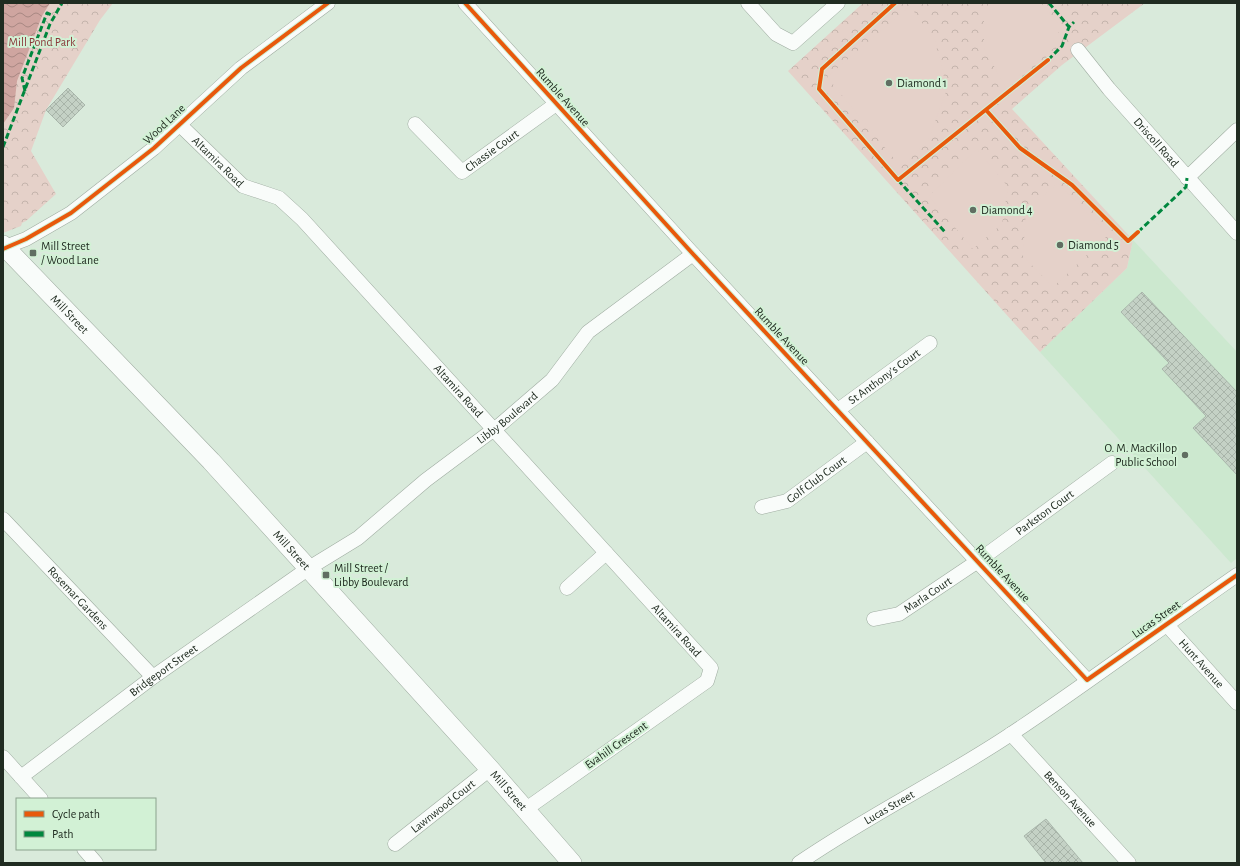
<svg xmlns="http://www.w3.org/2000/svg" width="1240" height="866" font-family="'Alegreya Sans',sans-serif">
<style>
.built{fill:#cce8cf}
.forest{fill:url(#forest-crowns)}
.pitch{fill:#e5d1c9}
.water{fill:url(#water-waves)}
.building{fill:url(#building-cross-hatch);stroke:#a9b6ab}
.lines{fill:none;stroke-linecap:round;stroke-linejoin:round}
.street-casing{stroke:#9faca1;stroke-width:15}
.secondary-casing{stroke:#9faca1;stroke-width:20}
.street{stroke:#f9fcfa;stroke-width:14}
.secondary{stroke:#f9fcfa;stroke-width:19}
.quiet{stroke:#00873e;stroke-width:3;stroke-dasharray:6 3;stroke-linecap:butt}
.cycleway-casing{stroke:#d2f1d5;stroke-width:6}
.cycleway{stroke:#e8590c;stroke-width:4}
.poi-dot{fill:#616e62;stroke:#d2f1d5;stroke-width:1.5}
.labels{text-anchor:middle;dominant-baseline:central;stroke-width:4;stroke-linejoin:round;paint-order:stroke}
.park-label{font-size:12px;fill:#8a3739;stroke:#d2f1d5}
.poi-label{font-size:12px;fill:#202c21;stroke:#d2f1d5;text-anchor:start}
.street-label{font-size:12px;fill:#202c21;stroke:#d2f1d5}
</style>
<defs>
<pattern id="forest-crowns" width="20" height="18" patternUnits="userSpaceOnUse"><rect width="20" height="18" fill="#e5d1c9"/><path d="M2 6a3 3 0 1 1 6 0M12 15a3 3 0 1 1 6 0" fill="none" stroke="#c4b4ac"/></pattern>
<pattern id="water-waves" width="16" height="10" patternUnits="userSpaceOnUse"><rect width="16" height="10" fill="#cfa5a0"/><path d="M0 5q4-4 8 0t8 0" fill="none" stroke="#a88782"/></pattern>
<pattern id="building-cross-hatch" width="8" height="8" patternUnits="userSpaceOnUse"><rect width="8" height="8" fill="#c4d1c5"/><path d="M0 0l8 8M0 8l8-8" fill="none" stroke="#a8b4a9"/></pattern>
</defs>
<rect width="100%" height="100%" fill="#d9eadb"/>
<path class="built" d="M1133,240L1237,352V558L1231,563L1040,352L1127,268Z"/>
<path class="forest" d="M3,3H113L100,20L46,110L31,151L56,194L26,221L22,223L21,226L3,233Z
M863,3H1145L1062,65L1012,109L1133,240L1127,268L1040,352L788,71Z"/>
<path class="pitch" d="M990,3H1041L1058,23V45L1005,86L984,48V10Z
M910,6L935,41L947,89L928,141L901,167L827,77Z
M977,149L1008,187L1002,224L973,249L929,196Z
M1058,183L1108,235L1053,287L1023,256L1026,211Z"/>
<path class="water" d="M3,3H50L42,16L17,81L14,108L3,124Z"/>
<path class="building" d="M68,88L85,105L63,127L46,110Z
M1142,292L1237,392V475L1193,428L1206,416L1162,369L1169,363L1121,312Z
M1046,819L1083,863H1046L1024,836Z"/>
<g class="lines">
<g class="street-casing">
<g id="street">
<path d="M465,3L693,254L1087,680"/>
<path d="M748,3L776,34L793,43L838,3"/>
<path id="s1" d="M1078,50L1109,89L1237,233"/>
<path id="s2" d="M415,124L462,172L556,104"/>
<path id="s3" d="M180,125L243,186L279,198L302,219L711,668L707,681L526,809"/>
<path d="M1187,178L1237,130"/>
<path d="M5,247L26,239L71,213L154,148L241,68L328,3"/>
<path id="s4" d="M838,410L930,343"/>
<path id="s5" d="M762,507L787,501L867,442"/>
<path id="s6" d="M3,519L153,677"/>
<path d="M567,588L606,553"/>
<path id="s7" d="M874,619L899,614L978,561L1112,463"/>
<path id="s8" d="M1166,624L1237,703"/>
<path id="s9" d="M1011,734L1129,863"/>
<path d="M3,757L41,799"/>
<path id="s10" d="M21,777L153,677L309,568L358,538L426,480L501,424L552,380L588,332L693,254"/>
<path id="s11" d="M395,844L490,769"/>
<path d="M84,849L96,863"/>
<path id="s12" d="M799,863C867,816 942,780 1011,734C1088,683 1162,627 1237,575"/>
</g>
</g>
<g class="secondary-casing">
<g id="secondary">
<path id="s13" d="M3,245L211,461L490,769L572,863"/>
</g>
</g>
<use href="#street" class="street"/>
<use href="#secondary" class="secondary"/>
<path class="quiet" d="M1049,3L1069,27
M1048,60L1062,46L1069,27L1074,22
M25,91L22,78L47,13L54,16
M3,147L50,24L62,3
M898,180L945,232
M1138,232L1186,187L1187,178"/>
<g class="cycleway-casing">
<path id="cycleway" d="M465,3L693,254L1087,680L1237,575
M895,3L822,69L819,89L898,180L1048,60
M986,110L1020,148L1072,185L1128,241L1138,232
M3,249L26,239L71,213L154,148L241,68L328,3"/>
</g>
<use href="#cycleway" class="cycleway"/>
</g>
<g class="poi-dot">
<circle cx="889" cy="83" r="4"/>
<circle cx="973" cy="210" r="4"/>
<circle cx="1060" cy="245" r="4"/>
<rect x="29" y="249" width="8" height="8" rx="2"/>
<circle cx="1185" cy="455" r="4"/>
<rect x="322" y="571" width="8" height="8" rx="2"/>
</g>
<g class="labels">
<g class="park-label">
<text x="42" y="42">Mill Pond Park</text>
</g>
<g class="poi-label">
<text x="897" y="83">Diamond 1</text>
<text x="981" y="210">Diamond 4</text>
<text x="1068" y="245">Diamond 5</text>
<text x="41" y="246">Mill Street<tspan x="41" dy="14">/ Wood Lane</tspan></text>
<text x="1177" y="448" text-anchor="end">O. M. MacKillop<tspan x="1177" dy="14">Public School</tspan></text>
<text x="334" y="568">Mill Street /<tspan x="334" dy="14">Libby Boulevard</tspan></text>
</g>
<g class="street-label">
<text transform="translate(563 97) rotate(48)">Rumble Avenue</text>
<text transform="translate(164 124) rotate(-43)">Wood Lane</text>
<text stroke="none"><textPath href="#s1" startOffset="121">Driscoll Road</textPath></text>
<text stroke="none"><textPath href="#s2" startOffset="104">Chassie Court</textPath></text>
<text stroke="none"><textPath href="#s3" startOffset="53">Altamira Road</textPath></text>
<text stroke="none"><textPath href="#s13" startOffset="96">Mill Street</textPath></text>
<text transform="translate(782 336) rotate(47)">Rumble Avenue</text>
<text stroke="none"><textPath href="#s4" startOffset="57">St Anthony's Court</textPath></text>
<text stroke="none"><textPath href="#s3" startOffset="389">Altamira Road</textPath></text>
<text stroke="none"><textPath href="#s10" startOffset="605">Libby Boulevard</textPath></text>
<text stroke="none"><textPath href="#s5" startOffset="62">Golf Club Court</textPath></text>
<text stroke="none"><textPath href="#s7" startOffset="203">Parkston Court</textPath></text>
<text stroke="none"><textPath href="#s13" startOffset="420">Mill Street</textPath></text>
<text transform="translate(1003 573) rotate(47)">Rumble Avenue</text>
<text stroke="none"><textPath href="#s7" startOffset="60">Marla Court</textPath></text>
<text stroke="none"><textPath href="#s6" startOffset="109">Rosemar Gardens</textPath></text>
<text transform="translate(1156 619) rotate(-35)">Lucas Street</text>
<text stroke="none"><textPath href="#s3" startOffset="713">Altamira Road</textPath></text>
<text stroke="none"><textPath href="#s8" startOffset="53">Hunt Avenue</textPath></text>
<text stroke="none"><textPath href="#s10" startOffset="178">Bridgeport Street</textPath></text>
<text transform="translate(616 745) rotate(-35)">Evahill Crescent</text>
<text stroke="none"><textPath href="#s13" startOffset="744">Mill Street</textPath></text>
<text stroke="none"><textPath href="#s9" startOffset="88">Benson Avenue</textPath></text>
<text stroke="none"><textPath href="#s11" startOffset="61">Lawnwood Court</textPath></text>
<text stroke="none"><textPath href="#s12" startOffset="106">Lucas Street</textPath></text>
</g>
</g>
<rect width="1240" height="866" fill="none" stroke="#202c21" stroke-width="8"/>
<rect x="16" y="798" width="140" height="52" fill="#d2f1d5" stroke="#8ba28d"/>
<rect x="24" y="811" width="20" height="6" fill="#e8590c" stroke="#8ba28d"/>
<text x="52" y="818" font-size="12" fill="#202c21">Cycle path</text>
<rect x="24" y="831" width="20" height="6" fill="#00873e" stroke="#8ba28d"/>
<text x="52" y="838" font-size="12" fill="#202c21">Path</text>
</svg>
